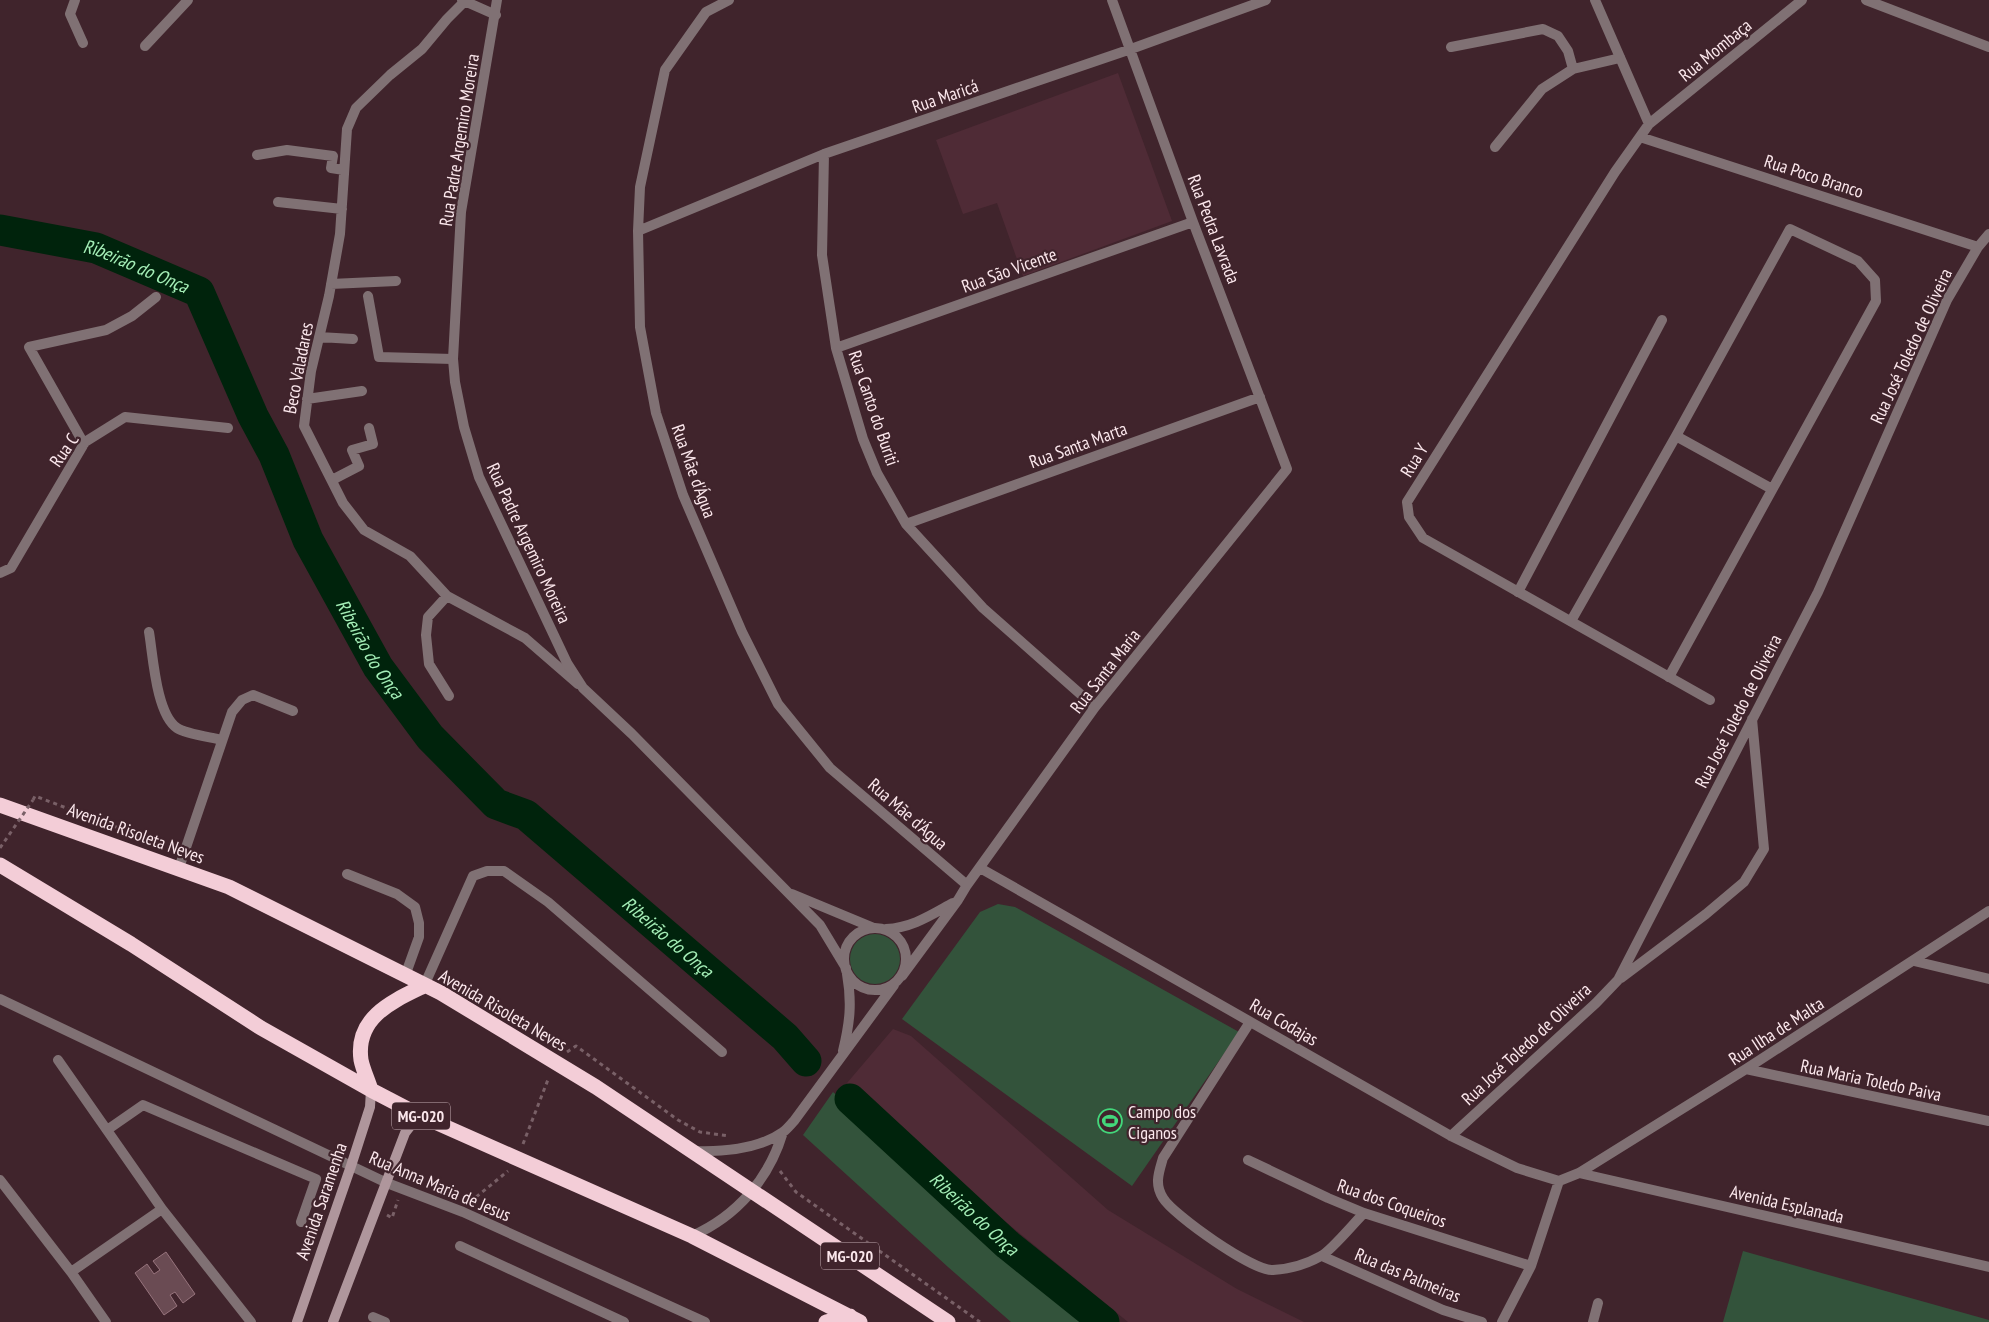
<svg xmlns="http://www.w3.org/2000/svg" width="1989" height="1322" font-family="'PT Sans Narrow',sans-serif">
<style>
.built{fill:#4f2b36}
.green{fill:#33533b}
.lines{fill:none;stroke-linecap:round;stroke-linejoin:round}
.river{stroke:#00230c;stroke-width:31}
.building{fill:#6a4b53;stroke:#97747d}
.path{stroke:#796067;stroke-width:3;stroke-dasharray:4 4;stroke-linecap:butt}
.lane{stroke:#807174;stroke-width:10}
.street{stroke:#807174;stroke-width:10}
.secondary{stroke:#af969c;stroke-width:10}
.highway{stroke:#f3cdd7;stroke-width:15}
.path-bridge{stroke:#796067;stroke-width:3;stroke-dasharray:4 4;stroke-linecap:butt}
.labels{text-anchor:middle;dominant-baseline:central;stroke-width:4.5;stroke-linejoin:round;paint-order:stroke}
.shield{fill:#40242c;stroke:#c3acb2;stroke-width:1}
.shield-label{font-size:16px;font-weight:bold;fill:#fbe7ec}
.street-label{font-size:18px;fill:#fbe7ec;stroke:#40242c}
.poi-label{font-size:18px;fill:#fbe7ec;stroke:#40242c;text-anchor:start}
.water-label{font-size:19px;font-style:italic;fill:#a4eeb7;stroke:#40242c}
</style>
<rect width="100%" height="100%" fill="#40242c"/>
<path class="built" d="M1118,73L1172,221L1023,276L997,203L963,214L936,140Z
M893,1029L911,1036L1108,1210L1237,1289L1304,1322H1128L990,1209L847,1083Z"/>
<path class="green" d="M998,904L1015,907L1239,1032L1132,1186L902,1019L980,912Z
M850 959a25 25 0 1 1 50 0a25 25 0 1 1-50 0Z
M833,1092L957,1205L1097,1322H1011L948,1267L803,1135Z
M1743,1251L1989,1320V1322H1723Z"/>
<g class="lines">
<g class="river">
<path id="s1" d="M0,230L96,248L199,292L253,416L274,455L308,540L378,667L430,737L496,804L526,815L785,1037L806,1061"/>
<path id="s2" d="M850,1099L1008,1245L1104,1322"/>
</g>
</g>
<path class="building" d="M166,1252L195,1294L183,1303L175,1292L170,1295L177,1306L164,1315L135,1273L147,1264L154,1274L160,1270L153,1261Z"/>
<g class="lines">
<path class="path" d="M33,800L35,796L124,830
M567,1052L576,1046L678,1120L700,1132L729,1136
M523,1144L549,1077
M780,1171L796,1192L980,1322
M470,1202L508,1171
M387,1215L392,1218L398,1200"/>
<path class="lane" d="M462,0L496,15
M464,2L447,19L422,49L390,75L356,108L347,129L340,234L329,296L311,371L304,426L343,503L364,530L410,556L447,596L525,638L578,684
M145,46L188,0
M1451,47L1543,29L1558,36L1568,51L1573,69
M1495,147L1542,89L1573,69L1620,58
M257,155L287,150L333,156L331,168L344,170
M278,202L342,209
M331,284L396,281
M368,296L379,357L453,359
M319,337L353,339
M307,399L362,391
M1676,436L1772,489
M332,480L359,466L352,450L373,444L369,428
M1518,592L1662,320
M447,596L428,617L426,635L429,664L449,696
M1571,621L1676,436L1790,229L1858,261L1875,280L1876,301L1669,677
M149,632C153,655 156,714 177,728C186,734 210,737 222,740
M179,868L232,712L242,700L253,695L293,711
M347,874L397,894L415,907L419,923V937L405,976
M424,986L473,876L487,871H504L548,902L722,1052
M460,1246L624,1322
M373,1317L385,1322"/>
<path class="street" d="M75,0L70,14L83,43
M497,0L461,212L453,359L455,382L464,427L479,477L567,663L583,688L632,734L820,925L846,968
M729,0L706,12L665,70L640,187L638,231L640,327L656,413L683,495L742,632L778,704L830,768L967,885
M1595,0L1649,124
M1866,0L1989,47
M1640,137L1978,247
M824,154L822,255L836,348L863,439L877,473L906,524L983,608L1095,707
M638,231L824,154L1131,49L1266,0
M836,348L1193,222
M84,444L29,347L106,330L132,316L156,297
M906,524L1260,397
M0,573L11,568L85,442L125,417L228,428
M1710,700L1423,538L1409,517L1407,502L1615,172L1649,124L1802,0
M980,868L1451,1136L1517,1168L1559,1181L1579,1173L1746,1069L1989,911
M792,894L874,928
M844 959a31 31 0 1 1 62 0a31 31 0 1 1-62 0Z
M886,929C912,928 931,915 953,903
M1914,961L1989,979
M902,976L958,900L967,885L1095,707L1287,469L1193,222L1112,0
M1621,978L1706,914L1744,882L1764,849L1752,719
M0,999L387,1183L463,1212L705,1322
M1250,1022L1163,1158C1159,1172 1154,1184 1163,1198C1173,1215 1254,1272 1273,1270C1289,1269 1307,1264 1321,1256C1331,1251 1354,1223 1364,1213
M843,1051C850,1022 852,1003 847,974
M58,1060L162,1209L251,1322
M1746,1069L1989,1121
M107,1130L143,1105L316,1179L301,1222
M1451,1136L1596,1003L1618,980L1818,592L1947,300L1978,247L1989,234
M694,1151C723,1152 759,1149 783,1132C787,1129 791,1124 794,1121L894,985
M1248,1160L1328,1198L1364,1213L1531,1266
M1579,1173L1989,1267
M0,1180L71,1272L106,1322
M692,1236C737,1216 769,1179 783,1132
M1322,1256L1443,1310L1482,1322
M71,1272L162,1209
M1502,1322L1531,1266L1559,1181
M1593,1322L1598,1303"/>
<path class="secondary" d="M297,1322L351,1166L370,1107L371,1090
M333,1322L405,1133L419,1115"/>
<path class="highway" d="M0,805L229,887L441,993L596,1087L948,1322
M0,865L131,944L261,1028L371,1090L419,1115L692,1236L860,1322
M371,1090C368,1080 363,1070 361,1060C355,1017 393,1001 424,986
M826,1322L850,1316"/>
<path class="path-bridge" d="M0,848L33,800"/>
</g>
<defs>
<g id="stadium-ring" transform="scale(1.25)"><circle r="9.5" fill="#40242c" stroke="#43d77b" stroke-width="1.5"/><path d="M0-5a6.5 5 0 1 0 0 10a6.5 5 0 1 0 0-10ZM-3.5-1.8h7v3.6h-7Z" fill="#43d77b"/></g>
</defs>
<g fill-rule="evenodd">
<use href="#stadium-ring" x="1110" y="1121"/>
</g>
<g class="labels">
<g class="shield">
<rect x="392" y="1102.5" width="58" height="27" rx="4"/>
<rect x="821" y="1242.5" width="58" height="27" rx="4"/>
</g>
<g class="shield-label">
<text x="421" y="1116">MG-020</text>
<text x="850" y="1256">MG-020</text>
</g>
<g class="street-label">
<text transform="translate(1715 50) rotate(-39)">Rua Mombaça</text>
<text transform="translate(945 96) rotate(-19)">Rua Maricá</text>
<text transform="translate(459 140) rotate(-81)">Rua Padre Argemiro Moreira</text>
<text transform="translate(1814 176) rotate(18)">Rua Poco Branco</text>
<text transform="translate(1214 229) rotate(69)">Rua Pedra Lavrada</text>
<text transform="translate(1009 270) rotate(-20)">Rua São Vicente</text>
<text transform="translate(1911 346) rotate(-65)">Rua José Toledo de Oliveira</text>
<text transform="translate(298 368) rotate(-79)">Beco Valadares</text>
<text transform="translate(874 408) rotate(71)">Rua Canto do Buriti</text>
<text transform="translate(1078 445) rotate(-20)">Rua Santa Marta</text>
<text transform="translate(64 450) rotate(-55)">Rua C</text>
<text transform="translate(1414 460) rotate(-58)">Rua Y</text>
<text transform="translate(694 471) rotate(70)">Rua Mãe d'Água</text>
<text transform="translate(529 543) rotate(65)">Rua Padre Argemiro Moreira</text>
<text transform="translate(1105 671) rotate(-52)">Rua Santa Maria</text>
<text transform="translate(1738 711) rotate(-63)">Rua José Toledo de Oliveira</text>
<text transform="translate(908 814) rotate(41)">Rua Mãe d'Água</text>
<text transform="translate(136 833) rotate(20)">Avenida Risoleta Neves</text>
<text transform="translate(503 1010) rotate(30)">Avenida Risoleta Neves</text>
<text transform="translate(1284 1022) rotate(30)">Rua Codajas</text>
<text transform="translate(1776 1031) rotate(-33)">Rua Ilha de Malta</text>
<text transform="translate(1526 1044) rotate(-43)">Rua José Toledo de Oliveira</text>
<text transform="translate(1871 1080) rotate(12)">Rua Maria Toledo Paiva</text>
<text transform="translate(440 1186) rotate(23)">Rua Anna Maria de Jesus</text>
<text transform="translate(321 1201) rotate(-71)">Avenida Saramenha</text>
<text transform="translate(1392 1203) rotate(19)">Rua dos Coqueiros</text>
<text transform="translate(1787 1204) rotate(13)">Avenida Esplanada</text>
<text transform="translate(1408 1275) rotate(23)">Rua das Palmeiras</text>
</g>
<g class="poi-label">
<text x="1128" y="1111">Campo dos<tspan x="1128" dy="21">Ciganos</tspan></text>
</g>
<g class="water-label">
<text stroke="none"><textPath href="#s1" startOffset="141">Ribeirão do Onça</textPath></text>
<text stroke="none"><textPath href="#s1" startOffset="606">Ribeirão do Onça</textPath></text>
<text stroke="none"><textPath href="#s1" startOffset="1026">Ribeirão do Onça</textPath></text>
<text stroke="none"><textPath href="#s2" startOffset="169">Ribeirão do Onça</textPath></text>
</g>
</g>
</svg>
